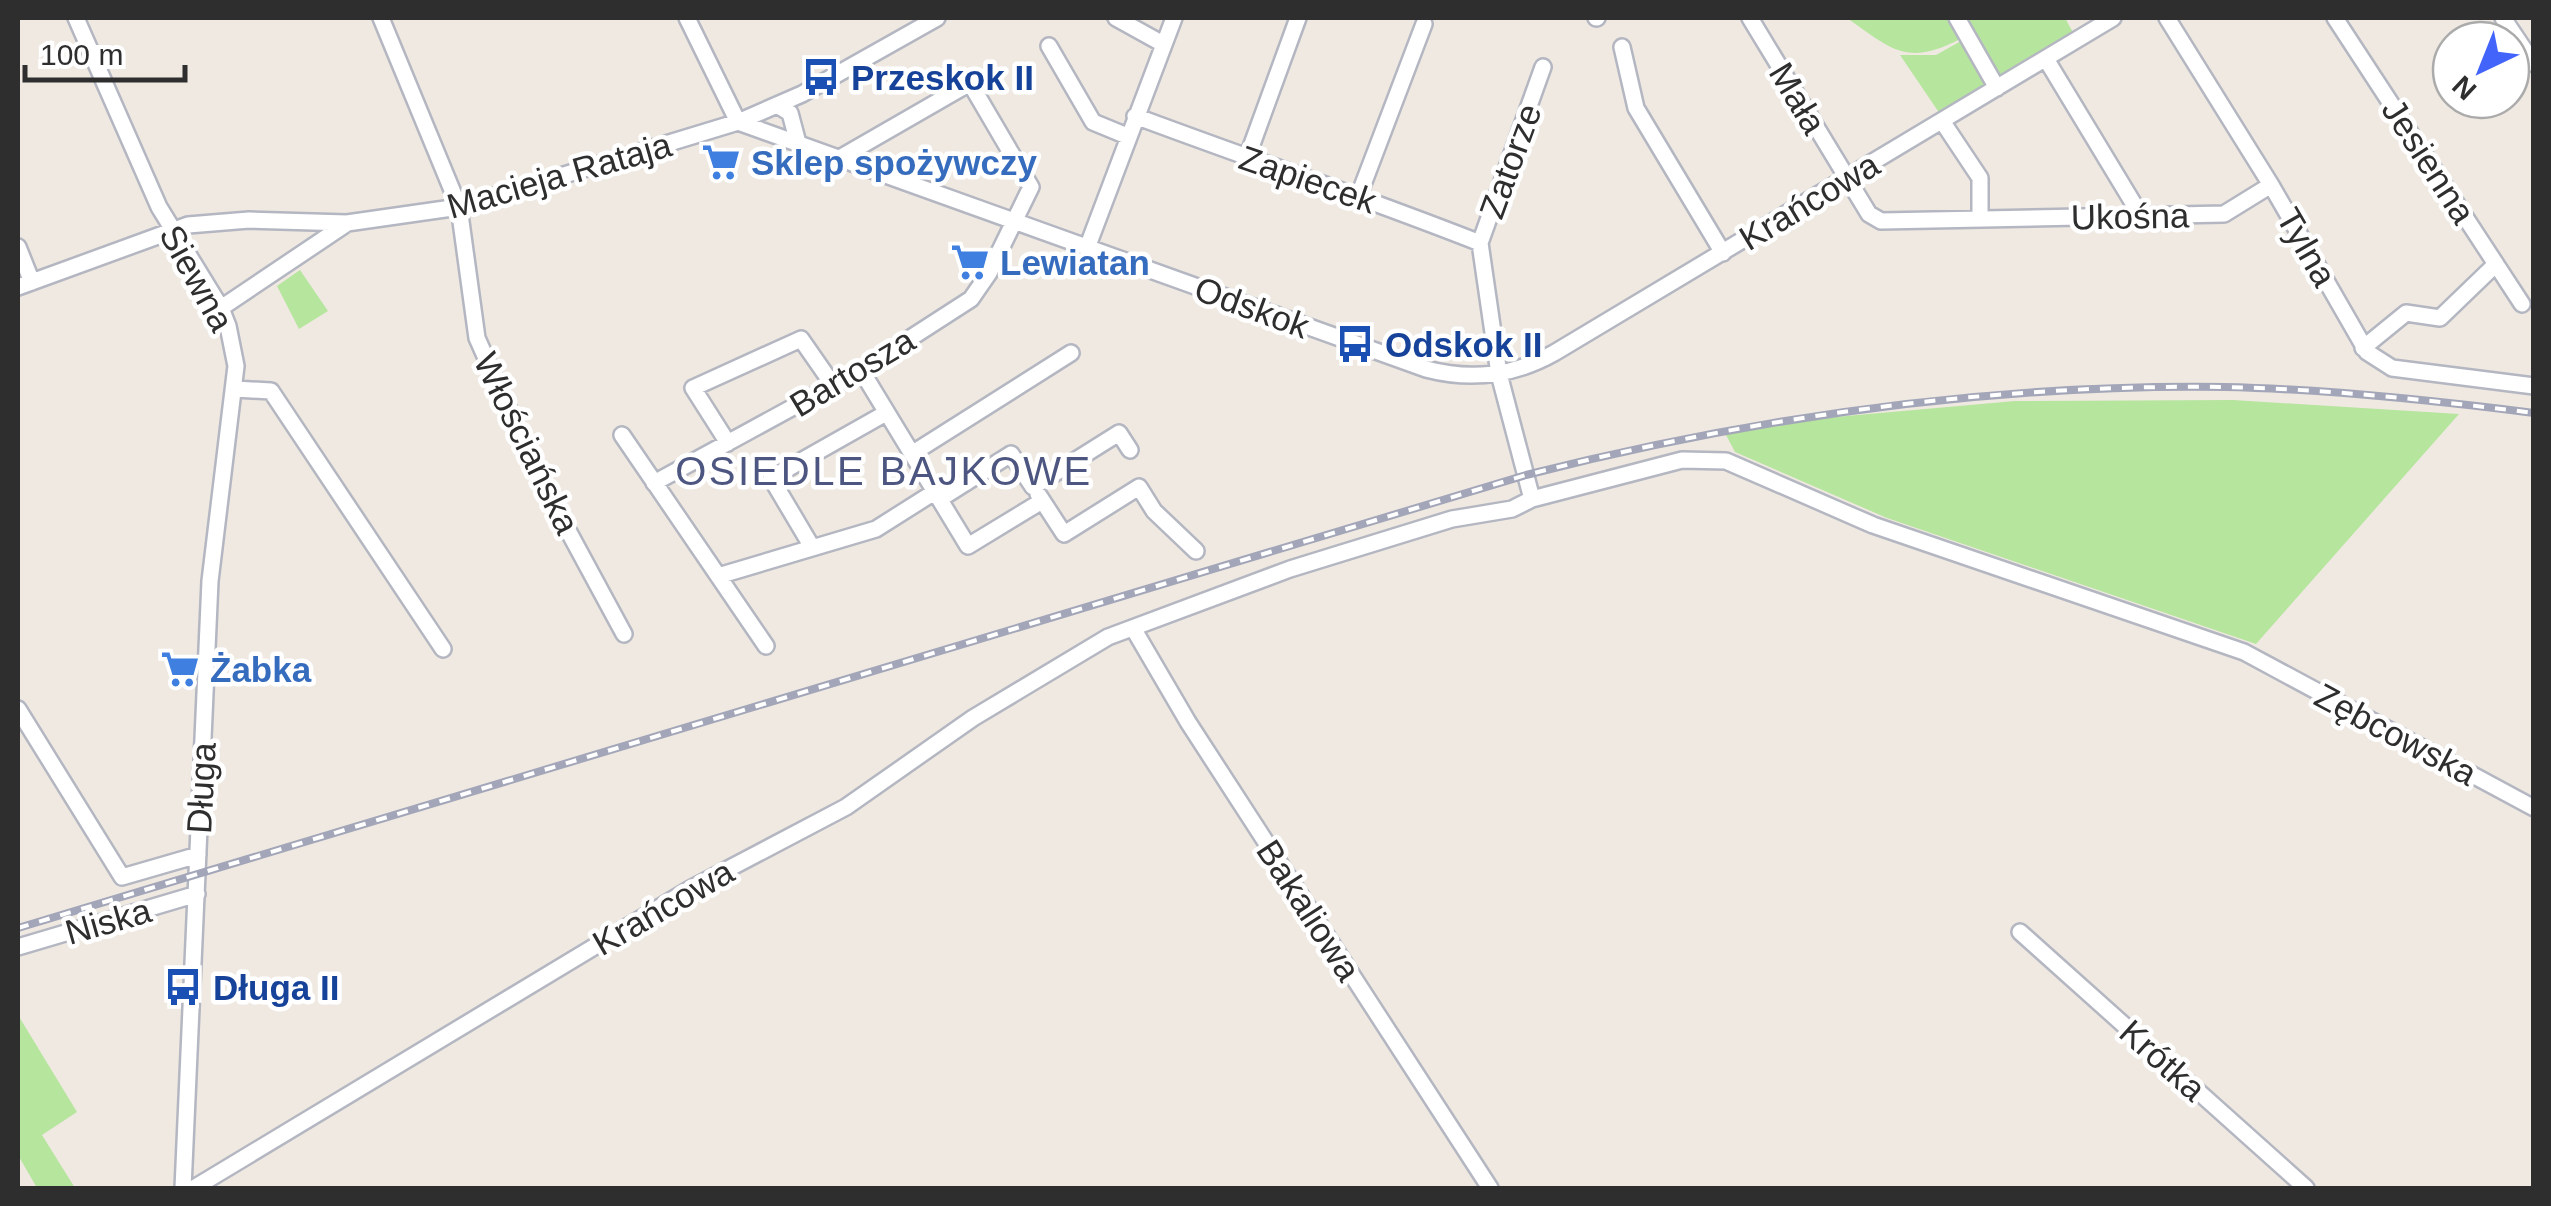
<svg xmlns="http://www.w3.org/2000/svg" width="2551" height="1206" font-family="Helvetica,sans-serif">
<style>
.green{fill:#b6e59e}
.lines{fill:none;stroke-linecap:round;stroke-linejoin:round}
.minor-casing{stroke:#b4b7c1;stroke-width:20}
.minor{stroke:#fff;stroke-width:15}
.rail-casing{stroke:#a3a6b8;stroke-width:8}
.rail{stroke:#fff;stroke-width:4;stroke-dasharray:11;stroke-linecap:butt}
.labels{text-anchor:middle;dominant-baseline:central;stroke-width:9;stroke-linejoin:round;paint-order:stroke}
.transit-label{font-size:35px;font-weight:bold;fill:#164399;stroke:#fff;text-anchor:start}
.street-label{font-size:35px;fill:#2e2e2e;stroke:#fff}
.shop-label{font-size:35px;font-weight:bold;fill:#366cbe;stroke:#fff;text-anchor:start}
.quarter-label{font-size:40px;letter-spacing:2.5px;fill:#4d5680;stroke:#fff}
</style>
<rect width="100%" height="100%" fill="#efe9e1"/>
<path class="green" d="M1847,18H1948L1960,39C1907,67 1891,49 1847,18Z
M1959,18H2065L2075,36L1995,81Z
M1961,41L1987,87L1940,114L1900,55H1936Z
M300,270L328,311L299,329L277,286Z
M2233,400L2459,414L2256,644L1887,518L1735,452L1725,433L1824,418L2015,401Z
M18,1015L77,1112L42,1135L75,1188H37L18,1155Z"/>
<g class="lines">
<g class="minor-casing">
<path id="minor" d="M76,18L159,207L221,308L228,326L236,366L210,581L183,1188
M381,18L459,207L477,338L538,475L624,634
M687,18L738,122
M1116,18L1163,44
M1596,18H1597
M1750,18L1869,214L1881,221L2224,214L2271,185
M1957,18L1997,88
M2167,18L2271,185L2367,352L2392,368L2534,386
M2335,18L2522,304
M2503,18L2534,64
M1049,46L1093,122L1127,136
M1622,47L1636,108L1723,253
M2046,59L2141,216
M777,105L790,113L798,143
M1135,116C1250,159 1366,198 1480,243
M1942,121L1980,178V219
M738,122L1426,369C1472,381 1513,376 1554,353L2113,18
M1247,158L1298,18
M1359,195L1424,24
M18,247L32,282
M1087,248L1174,18
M18,287L188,225L249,220L347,223L459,207L738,122L802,94L937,18
M221,308L346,224
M2363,348L2406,313L2440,318L2496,264
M861,370L968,546L1042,501
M235,389L271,391L443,649
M622,435L766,646
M728,443L693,388L801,339L833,385
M913,453L1071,353
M654,483L861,370L971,299L989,273L1031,187L970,83L838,159
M1038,494L1064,534L1139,487L1154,511L1196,551
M940,499L1011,454L1033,487L1119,433L1130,450
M1532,499L1499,374L1480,243L1543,67
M812,547L771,478L886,413
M718,576L876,529L936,491
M1133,628L1188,722L1490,1188
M18,709L122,877L198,855
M2020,932L2306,1188
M18,947L197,894
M194,1188L690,889L846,807L973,718L1108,637L1290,569L1452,519L1512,509L1532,499L1682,460L1726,461L1873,525L2244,652L2534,808"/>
</g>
<use href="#minor" class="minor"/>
<g class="rail-casing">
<path id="rail" d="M18,928L1526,475C1755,417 1986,384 2224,387C2327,389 2431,400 2534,413"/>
</g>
<use href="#rail" class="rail"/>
</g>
<defs>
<g id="bus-bare" transform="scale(3)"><path d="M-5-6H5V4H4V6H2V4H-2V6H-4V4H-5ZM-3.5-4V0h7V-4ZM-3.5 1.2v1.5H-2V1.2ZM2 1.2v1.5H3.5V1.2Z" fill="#1a4fb4" stroke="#fff" stroke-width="2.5" paint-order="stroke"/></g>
<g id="supermarket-bare" transform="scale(3)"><path d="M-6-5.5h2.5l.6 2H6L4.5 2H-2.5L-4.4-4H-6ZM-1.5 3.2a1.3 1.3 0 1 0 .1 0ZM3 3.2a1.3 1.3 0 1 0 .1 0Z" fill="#3f7fe0" stroke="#fff" stroke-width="2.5" paint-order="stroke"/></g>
</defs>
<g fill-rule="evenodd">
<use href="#bus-bare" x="821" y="77"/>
<use href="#supermarket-bare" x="721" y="162"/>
<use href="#supermarket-bare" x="970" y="262"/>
<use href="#bus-bare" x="1355" y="344"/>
<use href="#supermarket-bare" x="180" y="669"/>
<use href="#bus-bare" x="183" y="987"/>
</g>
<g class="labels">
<g class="transit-label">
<text x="851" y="77">Przeskok II</text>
<text x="1385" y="344">Odskok II</text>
<text x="213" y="987">Długa II</text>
</g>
<g class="street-label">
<text transform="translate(1798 98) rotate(59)">Mała</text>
<text transform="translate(1510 161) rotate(-70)">Zatorze</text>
<text transform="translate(2429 161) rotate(57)">Jesienna</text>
<text transform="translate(559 175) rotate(-16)">Macieja Rataja</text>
<text transform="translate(1308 179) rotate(19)">Zapiecek</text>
<text transform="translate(1809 201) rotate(-31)">Krańcowa</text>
<text transform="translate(2130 216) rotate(-1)">Ukośna</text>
<text transform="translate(2307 247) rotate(60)">Tylna</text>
<text transform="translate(197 278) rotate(61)">Siewna</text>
<text transform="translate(1252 307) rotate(20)">Odskok</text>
<text transform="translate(852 372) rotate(-31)">Bartosza</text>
<text transform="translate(527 443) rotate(64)">Włościańska</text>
<text transform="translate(2396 734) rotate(28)">Zębcowska</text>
<text transform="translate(201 788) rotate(-87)">Długa</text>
<text transform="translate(663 907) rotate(-30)">Krańcowa</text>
<text transform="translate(1309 910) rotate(57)">Bakaliowa</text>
<text transform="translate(108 921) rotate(-16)">Niska</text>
<text transform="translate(2163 1060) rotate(42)">Krótka</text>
</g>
<g class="shop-label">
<text x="751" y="162">Sklep spożywczy</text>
<text x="1000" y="262">Lewiatan</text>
<text x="210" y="669">Żabka</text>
</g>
<g class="quarter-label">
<text x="884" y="471">OSIEDLE BAJKOWE</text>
</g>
</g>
<rect width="2551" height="1206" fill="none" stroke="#2e2e2e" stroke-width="40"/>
<g transform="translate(2481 70) rotate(223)"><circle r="48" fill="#ffffff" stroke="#ababab" stroke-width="2.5"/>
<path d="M0-8L18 38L0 25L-18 38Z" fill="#4264fb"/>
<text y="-15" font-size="28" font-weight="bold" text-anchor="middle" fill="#2e2e2e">N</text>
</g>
<path d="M25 65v15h160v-15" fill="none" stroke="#2e2e2e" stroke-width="5"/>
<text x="40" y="65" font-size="30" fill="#2e2e2e" stroke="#ffffff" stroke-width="8" paint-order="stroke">100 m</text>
</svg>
